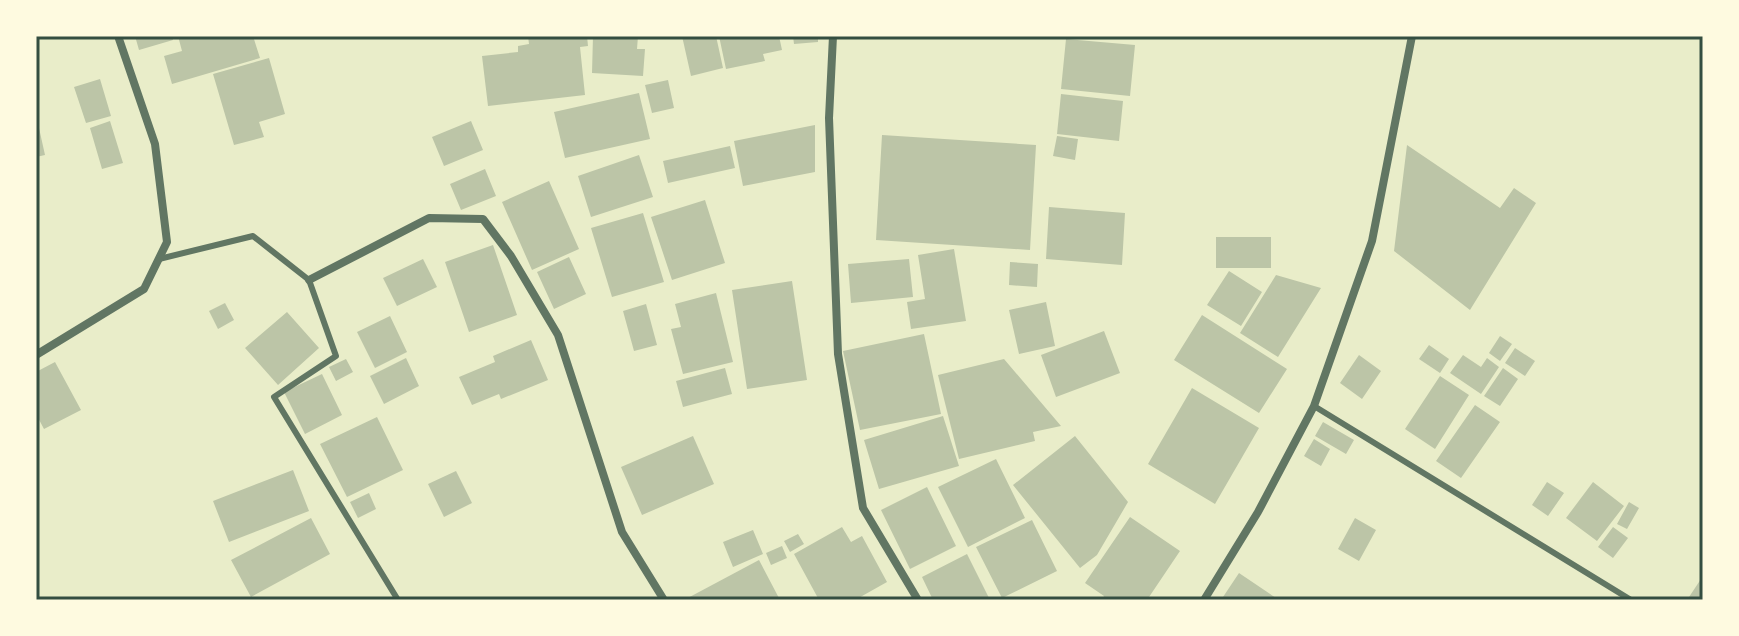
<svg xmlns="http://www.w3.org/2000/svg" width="1739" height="636" font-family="Signika,sans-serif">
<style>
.building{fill:#bcc5a7}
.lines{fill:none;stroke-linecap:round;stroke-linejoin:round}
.service{stroke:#617663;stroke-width:6}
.minor{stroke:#617663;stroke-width:8}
.neatline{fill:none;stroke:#344e41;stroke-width:3}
</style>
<rect width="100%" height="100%" fill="#e9edc9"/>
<path class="building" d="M135,36H172L173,40L139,50Z
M178,36H253L260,58L172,84L164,56L182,51Z
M528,36H587L588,46L580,47L585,95L488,106L482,56L518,52V46L529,44Z
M593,36H638L637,49H645L643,76L592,73Z
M682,36H716L723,68L691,76Z
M719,36H779L782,50L763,54L765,61L726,69Z
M793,36H818V42L794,44Z
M1066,39L1135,45L1130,96L1061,89Z
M269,58L285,114L259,122L264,137L234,145L213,74Z
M100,79L111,116L86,123L74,87Z
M668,80L674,108L652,113L645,85Z
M639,93L650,139L565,158L554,112Z
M1061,94L1123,101L1119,141L1057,134Z
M110,121L123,163L102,169L90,128Z
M471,121L483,150L444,166L432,137Z
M815,125V172L743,186L734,141Z
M39,128L45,155L36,157V129Z
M882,135L1036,145L1030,250L876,240Z
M1057,136L1078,139L1075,160L1053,156Z
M1407,145L1500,208L1514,188L1536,203L1470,310L1394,251Z
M730,146L735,168L668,183L663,161Z
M639,155L653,197L591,217L578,176Z
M485,169L496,196L461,210L450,184Z
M549,181L579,249L532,270L502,202Z
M705,200L725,263L672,280L651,217Z
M1049,207L1125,213L1122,265L1046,259Z
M643,213L664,282L612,297L591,228Z
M1216,237H1271V268H1216Z
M493,245L517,315L469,332L445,262Z
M954,249L966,321L911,329L907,302L925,299L918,255Z
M569,257L586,294L554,309L537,272Z
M423,259L437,287L397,306L383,278Z
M909,259L913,297L851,303L848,264Z
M1010,262L1038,264L1037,287L1009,285Z
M1229,271L1262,292L1241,326L1207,305Z
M1276,275L1321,288L1278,357L1240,333Z
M792,281L807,380L747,389L732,290Z
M716,293L733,362L683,374L671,329L681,327L675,304Z
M1046,302L1055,346L1019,354L1009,310Z
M225,303L234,320L218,329L209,311Z
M646,304L657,345L634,351L623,311Z
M287,312L319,348L278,385L245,348Z
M1202,315L1287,369L1259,413L1174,360Z
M390,316L407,352L375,368L357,332Z
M1104,331L1120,373L1056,397L1041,355Z
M924,334L941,414L860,430L843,351Z
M1500,336L1512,344L1500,361L1489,353Z
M531,340L548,380L501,399L499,394L472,405L459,377L495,362L493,356Z
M1429,345L1449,359L1440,373L1419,359Z
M1515,348L1535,361L1525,376L1505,363Z
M1359,355L1381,371L1362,399L1340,383Z
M1463,355L1481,367L1487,358L1499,367L1481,394L1450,373Z
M406,358L419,386L384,404L370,376Z
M346,359L353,372L336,381L329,367Z
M1004,359L1061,426L1033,432L1035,441L959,459L938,375Z
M55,362L81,410L44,429L36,414V372Z
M725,368L732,394L683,407L676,381Z
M1503,368L1518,379L1500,406L1484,396Z
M322,374L342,415L305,434L284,392Z
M1440,376L1469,395L1435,449L1405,429Z
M1192,388L1259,428L1215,504L1148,464Z
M1475,405L1500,422L1461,478L1436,461Z
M943,416L959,466L879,489L864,440Z
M377,417L403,470L347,497L320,444Z
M1323,422L1354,440L1346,454L1315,436Z
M693,436L714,484L642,515L621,467Z
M1075,436L1128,502L1097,555L1080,568L1013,485Z
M1314,439L1330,449L1321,466L1304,456Z
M996,459L1025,518L968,547L938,487Z
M293,470L309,511L229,542L213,501Z
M456,471L472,503L444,517L428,484Z
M1547,482L1564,493L1548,516L1532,505Z
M1593,482L1624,506L1597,541L1566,518Z
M927,487L956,546L910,569L881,510Z
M369,493L376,509L358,518L350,502Z
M1629,502L1639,508L1627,529L1617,524Z
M1130,517L1180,551L1147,600H1102L1104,596L1085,583Z
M311,518L330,554L251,597L231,560Z
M1355,518L1376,530L1359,561L1338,549Z
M1032,520L1057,571L1002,598L976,547Z
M842,527L851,542L862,536L887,582L855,600H819L794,554Z
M1613,527L1628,538L1613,558L1598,547Z
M753,530L763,554L733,567L723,542Z
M798,534L804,544L790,552L784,541Z
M782,546L787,558L771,565L766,553Z
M967,554L990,600H933L922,577Z
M759,560L780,600H684Z
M1239,573L1279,600H1221Z
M1703,576V600H1687Z"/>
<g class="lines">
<path class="service" d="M159,259L253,236L309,280L336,356L274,397L398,600
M1314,406L1631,600"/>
<path class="minor" d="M833,36L829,118L838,354L863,508L918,600
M309,280L429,218L483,219L511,256L558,335L622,532L664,600
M36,355L144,289L167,242L155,144L118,36
M1204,600L1258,512L1314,406L1372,241L1412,36"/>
</g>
<rect width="1739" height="636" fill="none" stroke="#fefae0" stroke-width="76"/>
<rect x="38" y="38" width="1663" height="560" class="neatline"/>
</svg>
